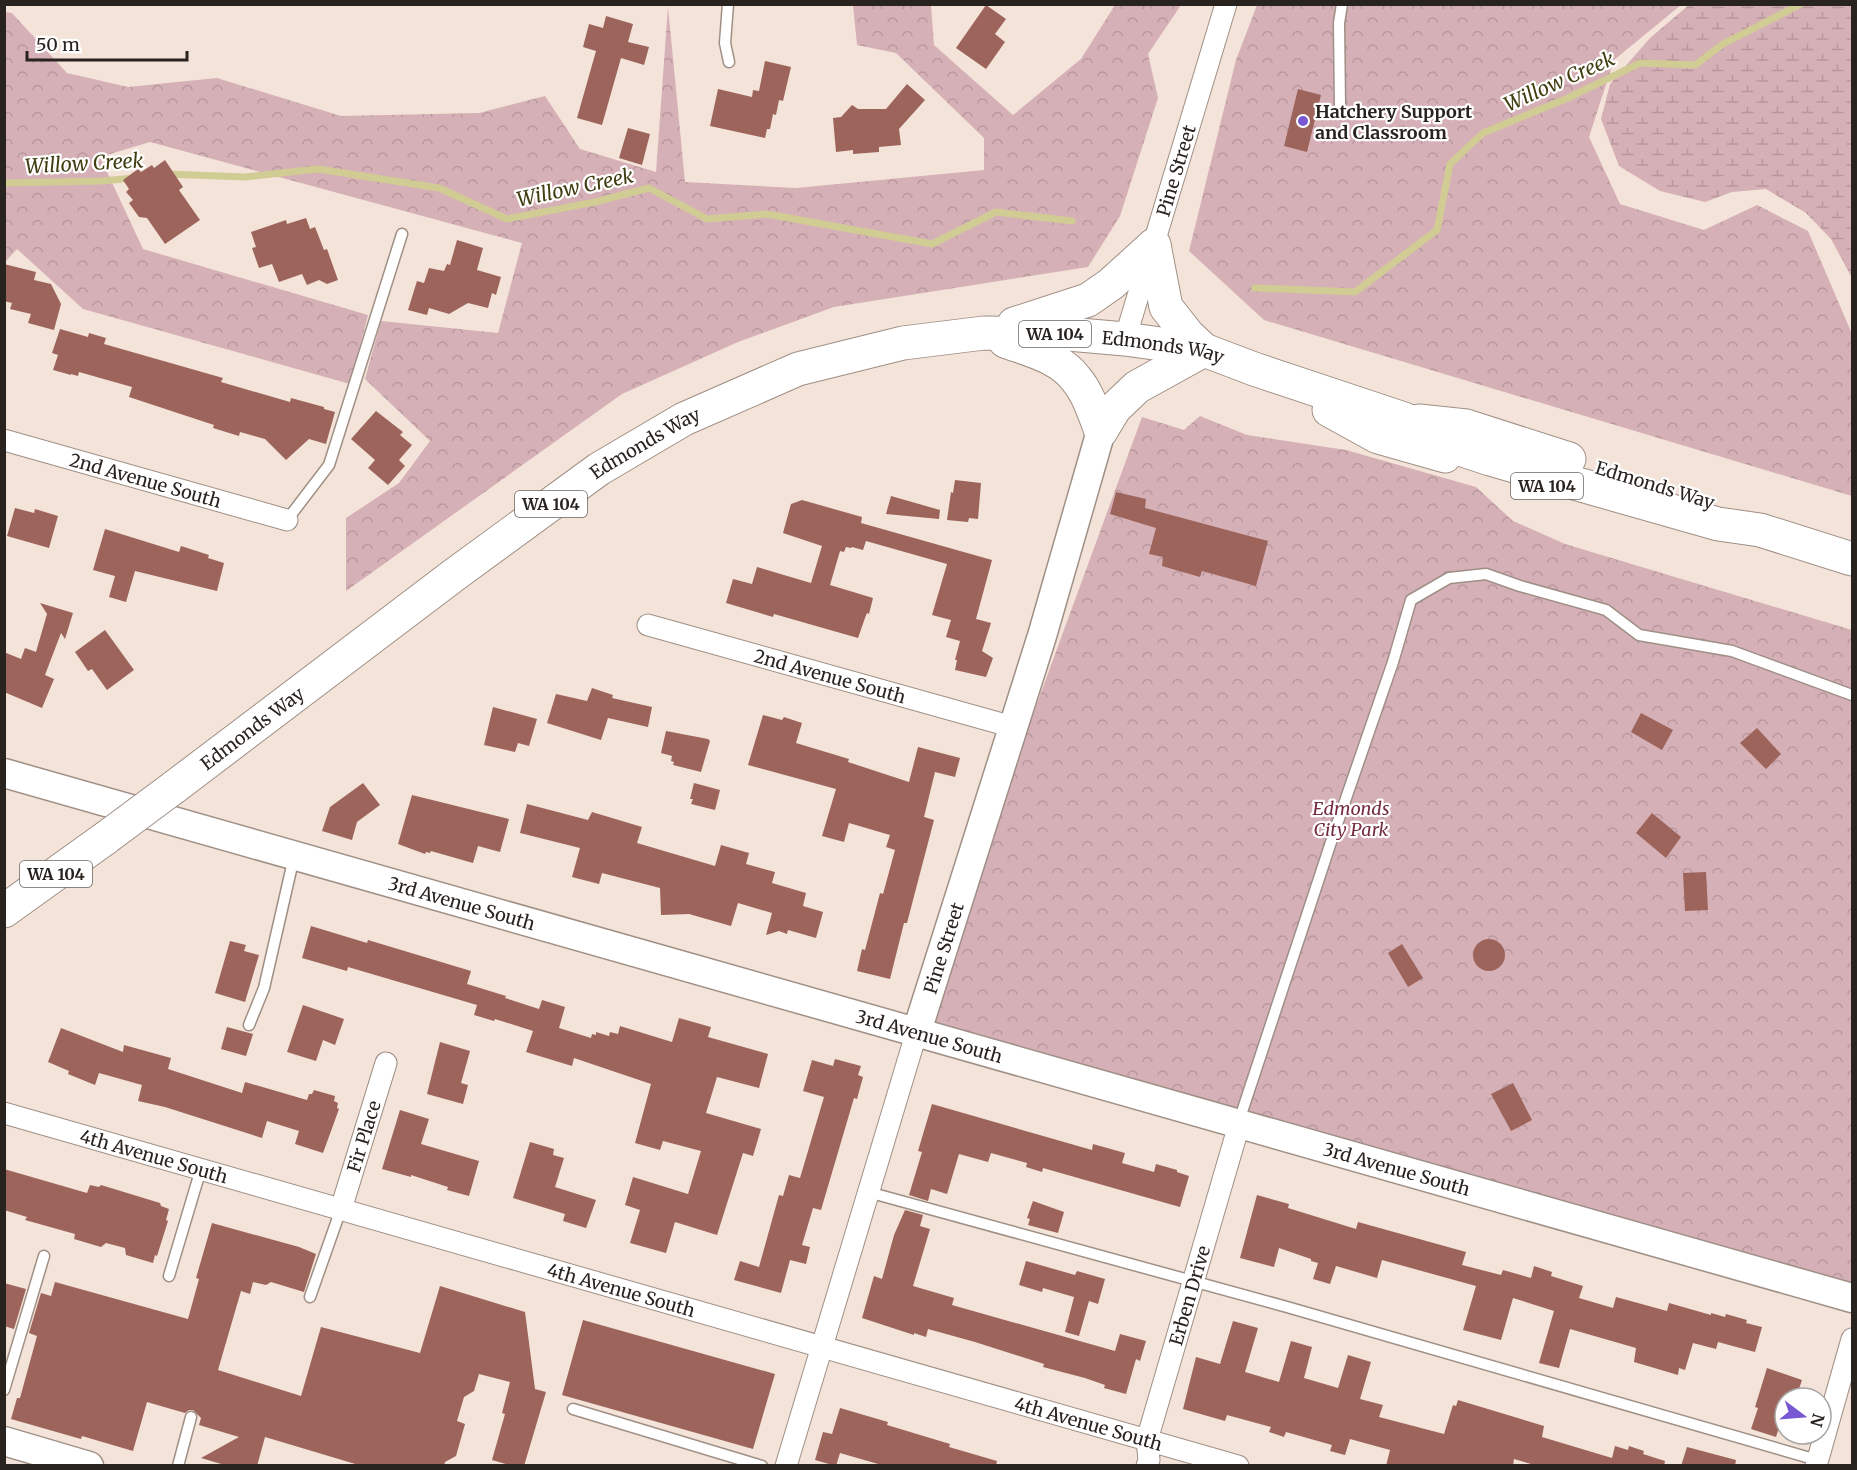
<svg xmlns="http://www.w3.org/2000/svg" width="1857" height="1470" font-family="Merriweather,serif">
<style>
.forest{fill:url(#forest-crowns)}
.wetland{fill:url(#wetland-marsh)}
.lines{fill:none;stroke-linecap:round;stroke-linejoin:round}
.stream{stroke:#d0cc94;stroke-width:7}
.building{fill:#9c645a}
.lane-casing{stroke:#9f8f85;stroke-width:13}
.street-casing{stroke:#9f8f85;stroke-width:23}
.secondary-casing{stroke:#9f8f85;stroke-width:31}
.primary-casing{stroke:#9f8f85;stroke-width:35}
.lane{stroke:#fff;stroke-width:10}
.street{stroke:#fff;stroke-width:21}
.secondary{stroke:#fff;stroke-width:28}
.primary{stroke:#fff;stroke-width:33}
.primary-bridge-casing{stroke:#9f8f85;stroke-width:35;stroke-linecap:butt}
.primary-bridge{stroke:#fff;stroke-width:33}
.poi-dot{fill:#7758d2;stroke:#fff;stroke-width:2}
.labels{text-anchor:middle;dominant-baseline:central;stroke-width:4.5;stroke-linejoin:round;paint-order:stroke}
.shield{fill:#fff;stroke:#696562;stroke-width:1.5}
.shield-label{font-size:16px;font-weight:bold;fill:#29231f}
.poi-label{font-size:18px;font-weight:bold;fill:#29231f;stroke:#fff;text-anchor:start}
.street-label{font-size:18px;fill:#29231f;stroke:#fff}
.park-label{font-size:18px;font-style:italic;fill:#752c40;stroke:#fff}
.water-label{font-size:20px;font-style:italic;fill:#423e12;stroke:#fff}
</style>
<defs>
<pattern id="forest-crowns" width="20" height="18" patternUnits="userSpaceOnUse" patternTransform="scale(1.5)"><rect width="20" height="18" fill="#d6b0b7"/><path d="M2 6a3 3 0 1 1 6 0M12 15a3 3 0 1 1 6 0" fill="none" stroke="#b8979d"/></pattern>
<pattern id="wetland-marsh" width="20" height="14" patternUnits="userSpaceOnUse" patternTransform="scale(1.5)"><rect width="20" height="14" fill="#d6b0b7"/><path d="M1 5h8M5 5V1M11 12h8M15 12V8" fill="none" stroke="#b8979d"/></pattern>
</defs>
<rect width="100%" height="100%" fill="#f4e3d8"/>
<path class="forest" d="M853,5H931L934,45L1013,115L1081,59L1115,5H1181L1148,54L1158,98L1120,216L1088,267L834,307L738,342L622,394L346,591V518L399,483L430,441L365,379L381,321L498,333L522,243L150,142L100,157L143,249L368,315L350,384L83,309L17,249L5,262V12L12,13L67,73L128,87L217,78L341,116L479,113L545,96L580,149L656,172L668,7L685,182L796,188L984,170V138L896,53L857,45Z
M1257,5H1681L1614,60L1589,137L1620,204L1704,230L1757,205L1808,231L1852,334V496L1264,320L1189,251L1236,60Z
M1200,416L1247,435L1346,450L1476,487L1513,521L1565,544L1852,630V1291L917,1031L1142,417L1184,430Z"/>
<path class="wetland" d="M1690,4L1852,5V278L1831,239L1806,213L1766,189L1732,192L1705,202L1660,191L1619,166L1601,119L1610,84L1650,38Z"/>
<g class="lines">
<path class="stream" d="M166,174L245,177L318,169L439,188L507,219L595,202L649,188L707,219L767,214L932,244L996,212L1072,221
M4,183L102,181L134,178
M1255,288L1355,292L1437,230L1450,164L1483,133L1568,98L1640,63L1695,65L1723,44L1801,4"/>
</g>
<path class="building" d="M986,5L1006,19L995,34L1005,42L986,69L956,48Z
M606,16L633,24L628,42L649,47L644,65L621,58L602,125L577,118L596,51L583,47L589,24L603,28Z
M765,61L791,67L783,101L779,100L776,115L773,114L770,129H767L765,138L710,126L718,89L752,97L753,90L759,91Z
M907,84L925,100L899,129L901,145L879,147V152L853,154V150L836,152L833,118L841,117L852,105L858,109H886Z
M1298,89L1321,95L1307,152L1284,146Z
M628,128L650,134L642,165L619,158Z
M165,160L183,187L179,190L200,220L165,244L147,218L139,217L129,203L133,200L126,192L129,189L123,180L138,169L141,172L152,165L154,168Z
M306,218L310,229L315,227L324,250L327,249L338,280L327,284L319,280L307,285L302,274L279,282L272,264L259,268L252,248L256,247L251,232L286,220L287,224Z
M457,240L483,248L477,270L501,277L496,295L492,293L488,308L468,303L449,314L429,308L427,315L408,310L417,281L424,283L429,268L444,271L447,264L450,265Z
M4,264L36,272L34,280L51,284L61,304L54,330L28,323L31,314L10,309L12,303L4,301Z
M60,329L88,337L89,333L106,338L104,344L223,378L221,382L290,402L291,398L324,407V409L335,412L326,444L309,439L286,460L265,439L240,432L239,436L213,428L214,425L129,397L132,387L79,372L78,376L71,374V375L53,370L58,355L52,353Z
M376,411L403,432L400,435L412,445L399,460L405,466L388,485L368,468L375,460L351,439Z
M955,480L981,483L978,519L969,518L968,522L947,520L951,492L953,493Z
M1116,492L1146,499L1145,508L1268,541L1256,586L1202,571L1200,577L1162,566L1163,557L1149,554L1156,528L1110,514Z
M891,496L940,510L939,519L886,514Z
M802,500L862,517L861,523L992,560L976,619L991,623L982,651L993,658L986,677L955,670L957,660H955L960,641L946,637L951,620L932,615L947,564L866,541L863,550L852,547L851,548L846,547L844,552L840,551L830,585L873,598L869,614L867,613L865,618L858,638L774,614L773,617L726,603L733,579L752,584L757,567L811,583L822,546L783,533L791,504Z
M15,508L34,513L35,509L58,516L49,548L7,536Z
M105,529L179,552L181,546L209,555L208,558L224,563L217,591L135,571L126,602L109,597L115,576L93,570Z
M40,603L73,613L65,639L61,633L45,675L54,679L42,708L4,692V652L21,659L25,648L36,652L47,614Z
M105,630L134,670L107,690L92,669L88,671L75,652Z
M592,688L613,695L612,698L652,707L648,727L608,718L601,740L547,723L556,694L587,701Z
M493,707L537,719L529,746L518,743L515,752L484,745Z
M1641,713L1673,730L1662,750L1631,732Z
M763,715L782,720L784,717L802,723L796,743L849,759L848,762L909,782L918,747L960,758L955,777L935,772L924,817L934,820L907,923H904L890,979L857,971L862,949L865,950L880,893L883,894L895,850L886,847L890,835L849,823L844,842L822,836L836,789L748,765Z
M1757,728L1781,754L1766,769L1740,743Z
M666,731L708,739L710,741L701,772L673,765L674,762L671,761L672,756L661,753Z
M363,783L380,805L357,822L352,840L322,831L330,807Z
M694,783L720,790L715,810L691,804L693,799H690Z
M412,795L509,819L500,852L478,846L473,863L431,851L430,853L426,852L425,854L398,844Z
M527,804L588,820L592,812L642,827L637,843L715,866L721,845L749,853L746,864L775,872L772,883L806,893L803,906L823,912L816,938L788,930L787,934L779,931L766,935L772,913L738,903L731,926L689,914L661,915L660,888L602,873L599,884L572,877L580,848L520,833Z
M1652,813L1681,837L1666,858L1636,833Z
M1706,872L1708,910L1685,911L1683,873Z
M311,926L367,943L368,940L471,971L467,984L506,996L505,998L539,1009L542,1000L565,1007L559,1028L591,1038L592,1034L596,1035V1032L609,1036L610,1032L618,1034L620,1026L672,1042L679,1018L711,1027L708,1037L768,1054L759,1088L717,1077L706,1113L761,1129L753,1156L743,1153L717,1235L675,1222L666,1253L630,1243L640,1210L625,1205L633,1177L688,1194L701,1151L663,1141L660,1150L635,1143L651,1084L574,1058L572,1066L526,1052L533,1031L495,1019L494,1021L474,1015L477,1005L348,967L347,971L302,958Z
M1473 955a16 16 0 1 1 32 0a16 16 0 1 1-32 0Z
M230,941L246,945L244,951L259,955L245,1002L215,993Z
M1402,944L1423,978L1408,987L1388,953Z
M303,1005L344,1019L335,1045L323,1040L316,1061L287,1052Z
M227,1027L253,1034L246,1056L221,1049Z
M61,1028L123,1052L124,1045L171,1058L168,1069L242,1093L245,1082L307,1100L309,1094H312L314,1090L335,1096L334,1101L338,1103L337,1108L339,1109L323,1153L295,1144L299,1131L267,1121L262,1138L165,1107L138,1101L142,1085L99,1073L95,1085L68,1074L69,1071L48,1062Z
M440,1042L470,1051L461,1083L468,1085L463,1104L427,1094Z
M835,1059L861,1066L858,1075L863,1077L857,1099L854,1098L821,1210L813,1208L802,1245L810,1247L806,1264L790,1260L781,1293L734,1280L740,1261L759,1267L779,1195L783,1196L789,1175L800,1178L824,1097L803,1091L812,1060L833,1066Z
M1513,1083L1532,1120L1511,1131L1491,1094Z
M932,1104L1092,1150L1093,1144L1125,1153L1122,1163L1154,1172L1156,1164L1177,1170V1172L1189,1176L1180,1207L1043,1168L1042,1172L1026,1167L1027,1163L991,1153L988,1162L959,1154L947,1194L931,1189L928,1201L909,1195L922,1152L918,1151Z
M400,1110L429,1119L421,1144L479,1161L469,1196L447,1190L448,1187L411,1175V1177L382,1169Z
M530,1142L554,1149L553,1155L564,1158L555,1187L596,1200L586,1228L563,1221L565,1214L513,1198Z
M4,1169L87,1193L90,1185L99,1187L101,1185L160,1203L161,1206L169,1209L166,1220L168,1221L157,1256L155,1255L153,1263L126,1255L125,1248L106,1243L101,1247L74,1239L75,1234L25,1220L27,1217L4,1210Z
M1257,1195L1289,1204L1288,1208L1356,1229L1358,1222L1466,1252L1462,1265L1501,1275L1503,1270L1531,1278L1534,1266L1552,1272L1551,1276L1583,1286L1579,1298L1613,1308L1616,1297L1667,1311L1669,1303L1711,1315V1313L1725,1317L1726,1314L1747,1320L1746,1323L1762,1327L1755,1352L1718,1342L1716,1349L1693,1343L1685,1370L1679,1368L1678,1375L1634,1362L1636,1348L1570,1329L1559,1368L1539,1363L1554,1311L1513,1298L1501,1340L1463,1330L1476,1286L1382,1260L1377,1278L1336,1266L1330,1284L1313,1279L1318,1263L1311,1261V1259L1279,1248L1274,1267L1240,1258Z
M1033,1201L1064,1212L1058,1233L1028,1225L1030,1219L1027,1218Z
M905,1210L923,1215L920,1226L930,1229L913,1286L954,1298L952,1305L1115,1351L1120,1334L1146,1341L1140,1361L1136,1359L1126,1394L1104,1388L1105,1385L1085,1378L1043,1367L1044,1364L975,1342L928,1329L926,1337L914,1333V1335L862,1318L874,1276L882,1279L894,1235Z
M212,1223L299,1247L316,1254L304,1292L271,1282L266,1285L253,1282L250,1294L241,1291L218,1370L301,1396L321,1327L420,1353L440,1286L525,1312L535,1389L546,1392L524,1466H513L492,1460L505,1414L502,1413L510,1382L479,1374L474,1391L464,1397L457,1421L465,1424L456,1456L445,1462L444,1466H362L265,1437L257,1466H228L201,1458L239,1437L199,1425L201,1418L193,1410H189L185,1413L147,1402L133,1451L82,1436L81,1439L11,1419L17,1398H20L37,1336L29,1333L41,1293L51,1296L55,1282L188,1319L199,1279L196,1278Z
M1026,1261L1075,1275L1077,1271L1105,1279L1098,1304L1089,1301L1079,1336L1065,1332L1074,1297L1043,1288L1042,1292L1019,1285Z
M4,1283L26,1289L14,1329L4,1326Z
M583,1320L775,1374L753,1449L562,1395Z
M1233,1321L1258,1328L1245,1372L1279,1382L1291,1341L1312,1347L1304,1378L1338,1388L1348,1355L1371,1362L1360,1399L1383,1405L1379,1417L1444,1434L1453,1405L1456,1406L1458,1400L1544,1426L1542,1437L1612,1458L1615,1446L1628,1450L1629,1446L1644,1451L1643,1454L1665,1461L1664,1466H1538L1514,1459L1513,1466H1386L1390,1450L1350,1439L1345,1455L1330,1451L1332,1445L1286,1432L1284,1437L1269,1432L1271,1427L1227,1415L1225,1421L1183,1409L1196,1357L1220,1364Z
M1767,1368L1802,1380L1796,1398H1785V1409L1776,1437L1751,1429L1758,1408L1755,1407Z
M840,1408L888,1422L887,1425L950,1444L949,1447L997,1461L996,1466H885L840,1453L836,1466L815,1460L823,1432L832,1434Z
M1687,1447L1736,1460L1735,1466H1681Z"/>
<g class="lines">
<g class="lane-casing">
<path id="lane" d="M728,4L725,43L729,62
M1340,107L1339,23L1342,4
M287,520L329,465L402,234
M249,1025L264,988L294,857
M1239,1121L1334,833L1393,662L1411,600L1449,578L1486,574L1520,586L1606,610L1639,635L1732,651L1852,695
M868,1192L1287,1307L1817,1460
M169,1276L201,1169
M310,1297L341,1209
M4,1390L44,1256
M573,1409L762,1466
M178,1466L191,1417"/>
</g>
<g class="street-casing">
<g id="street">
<path id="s1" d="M1125,339L1226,4"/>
<path id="s2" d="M4,440L287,520"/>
<path id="s3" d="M648,625L1013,727"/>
<path id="s4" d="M4,1113L1238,1466"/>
<path id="s5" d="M341,1209L386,1063"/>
<path d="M786,1466L917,1031"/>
<path id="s6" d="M1147,1466L1149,1460L1147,1440L1239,1125"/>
<path d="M1816,1466L1852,1339"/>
</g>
</g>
<g class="secondary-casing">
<g id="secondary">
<path id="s7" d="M4,773L1852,1298"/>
<path id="s8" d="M917,1031L1042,636L1101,431"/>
<path d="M4,1441L89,1466"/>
</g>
</g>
<g class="primary-casing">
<g id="primary">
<path d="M1154,245L1166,307L1188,335L1204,350"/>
<path d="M1014,324L1088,300L1111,284L1154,245"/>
<path d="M1005,341C1029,350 1060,357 1076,379C1088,393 1094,413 1101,431"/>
<path d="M1329,410L1378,437L1445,456"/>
<path d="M1419,421L1466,426L1569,459"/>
<path d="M1101,431L1115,408L1137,387L1204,350"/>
<path id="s9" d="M173,788L454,575L599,469L684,419L798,369L903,343L984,333L1068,334L1125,339L1204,350L1254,369L1404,419L1457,448L1490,459L1718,524L1760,530L1852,559"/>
<path d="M4,911L107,837"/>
</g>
</g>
<use href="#lane" class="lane"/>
<use href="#street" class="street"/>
<use href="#secondary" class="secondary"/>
<use href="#primary" class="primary"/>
<g class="primary-bridge-casing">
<path id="primary-bridge" d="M107,837L173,788"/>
</g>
<use href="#primary-bridge" class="primary-bridge"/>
</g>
<circle class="poi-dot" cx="1303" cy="121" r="6"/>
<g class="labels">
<g class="shield">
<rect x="1019" y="321" width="72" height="26" rx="4.5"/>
<rect x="1511" y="473" width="72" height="26" rx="4.5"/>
<rect x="515" y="491" width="72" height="26" rx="4.5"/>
<rect x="20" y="861" width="72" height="26" rx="4.5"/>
</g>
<g class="shield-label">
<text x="1055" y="334">WA 104</text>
<text x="1547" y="486">WA 104</text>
<text x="551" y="504">WA 104</text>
<text x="56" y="874">WA 104</text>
</g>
<g class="poi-label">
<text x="1315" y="111">Hatchery Support<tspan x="1315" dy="21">and Classroom</tspan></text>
</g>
<g class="street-label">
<text stroke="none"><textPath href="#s1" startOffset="176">Pine Street</textPath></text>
<text stroke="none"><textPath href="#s9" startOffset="1125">Edmonds Way</textPath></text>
<text stroke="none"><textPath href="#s9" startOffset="585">Edmonds Way</textPath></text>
<text stroke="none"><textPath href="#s2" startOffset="147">2nd Avenue South</textPath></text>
<text transform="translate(1655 485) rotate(17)">Edmonds Way</text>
<text stroke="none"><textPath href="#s3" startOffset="189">2nd Avenue South</textPath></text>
<text stroke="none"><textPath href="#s9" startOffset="99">Edmonds Way</textPath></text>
<text stroke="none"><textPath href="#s7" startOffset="476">3rd Avenue South</textPath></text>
<text stroke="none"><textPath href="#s8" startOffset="87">Pine Street</textPath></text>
<text stroke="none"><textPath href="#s7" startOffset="962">3rd Avenue South</textPath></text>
<text stroke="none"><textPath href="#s5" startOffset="76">Fir Place</textPath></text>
<text stroke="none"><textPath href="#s4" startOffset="156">4th Avenue South</textPath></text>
<text stroke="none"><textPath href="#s7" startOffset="1448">3rd Avenue South</textPath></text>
<text stroke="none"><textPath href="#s4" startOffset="642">4th Avenue South</textPath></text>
<text stroke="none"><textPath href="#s6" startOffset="177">Erben Drive</textPath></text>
<text stroke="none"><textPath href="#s4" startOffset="1128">4th Avenue South</textPath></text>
</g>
<g class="park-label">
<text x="1351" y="808">Edmonds<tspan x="1351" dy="21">City Park</tspan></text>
</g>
<g class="water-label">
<text transform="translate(1559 81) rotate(-24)">Willow Creek</text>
<text transform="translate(84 163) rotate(-3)">Willow Creek</text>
<text transform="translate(575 187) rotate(-12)">Willow Creek</text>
</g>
</g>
<rect width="1857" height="1470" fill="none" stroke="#29231f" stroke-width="12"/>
<g transform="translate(1803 1416) rotate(106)"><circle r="28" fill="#ffffff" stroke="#a9a7a5" stroke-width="1.5"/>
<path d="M0-4.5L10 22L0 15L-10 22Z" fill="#7758d2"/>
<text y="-9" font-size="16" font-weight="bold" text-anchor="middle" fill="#29231f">N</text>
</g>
<path d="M27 51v9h160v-9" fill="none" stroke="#29231f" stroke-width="3"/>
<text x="36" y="51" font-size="18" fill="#29231f" stroke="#ffffff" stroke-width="4.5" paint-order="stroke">50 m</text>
</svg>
